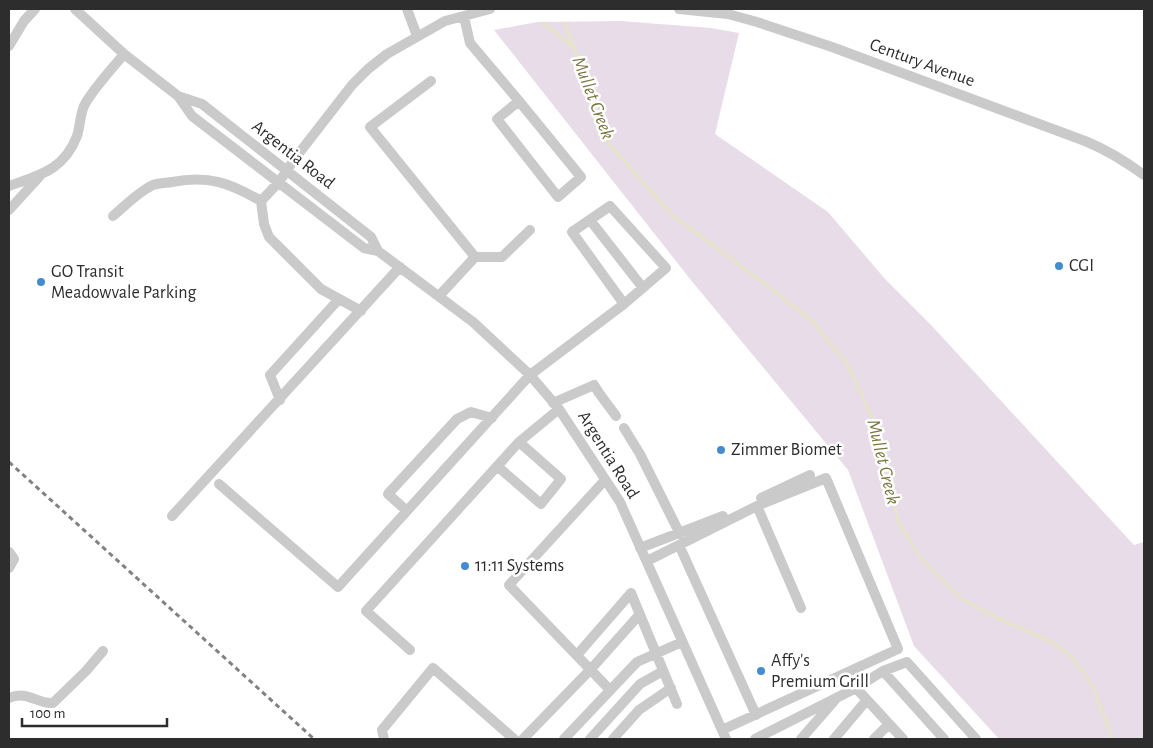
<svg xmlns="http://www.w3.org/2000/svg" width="1153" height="748" font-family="'Alegreya Sans',sans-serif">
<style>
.green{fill:#e9dce9}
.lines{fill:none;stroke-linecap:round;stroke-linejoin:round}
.stream{stroke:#e6e5ca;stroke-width:3}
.minor{stroke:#cacaca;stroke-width:10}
.rail{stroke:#828282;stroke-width:3;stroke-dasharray:5 4;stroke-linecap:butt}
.poi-dot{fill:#448ccf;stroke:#fff;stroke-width:2}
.labels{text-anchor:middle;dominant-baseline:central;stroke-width:5;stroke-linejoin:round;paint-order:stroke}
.street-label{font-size:18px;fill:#2d2d2d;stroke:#fff}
.poi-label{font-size:18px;fill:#2d2d2d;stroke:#fff;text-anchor:start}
.water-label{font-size:19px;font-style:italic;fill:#797640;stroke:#fff}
</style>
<rect width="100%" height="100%" fill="#fff"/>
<path class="green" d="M621,21L711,28L739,33L715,134L828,212L885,279L932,326L1134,545L1144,542V739H999L914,646L848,470L690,279L494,30L537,22Z"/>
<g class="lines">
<path class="stream" d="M543,23L572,46
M565,23L607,141L672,215L764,283L811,320L846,362L875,423L898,521L921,559L960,598L999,619L1052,642L1074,659L1093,687L1110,732V739"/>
<path class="minor" d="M75,9L124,54L178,96L192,116L364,248L378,251L473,322L530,375L559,409L620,502L726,739
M407,9L417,36
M679,9L728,14L757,22L832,47L1085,141C1107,150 1125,161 1144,175
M464,17L470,43L519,101
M9,46L24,21L35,9
M431,81L370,127L475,257
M178,96L202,104L371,237L378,251
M519,101L581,177L558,197L497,119Z
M9,186C40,175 64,170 77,136C80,127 80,115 84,106C92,90 112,69 124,54
M261,201L279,182L296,157L352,85L368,69L387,54L445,21L490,9
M9,210L40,176
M113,216C125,206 138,192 153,185C159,183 166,183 172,182C209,175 230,183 261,201L264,224L269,237L321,289L361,311
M590,220L643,288
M439,296L475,257H502L530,230
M280,400L270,375L339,299
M553,403L594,385L599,393L616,416
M624,428L640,454L680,534
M497,466L541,504L561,479L519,442
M605,480L509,585L610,690
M219,484L338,587L530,375L624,304L666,268L610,206L572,232L624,304
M761,498L810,475
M757,506L801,608
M407,511L388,494L457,419L471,412L492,418
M172,516L400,267
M679,545L756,715
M640,548L723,516
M9,552L14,559L9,568
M647,561L757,506L826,478L898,649L722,730
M410,650L366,611L519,442L559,409
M577,655L631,593L677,704
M883,671L944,739
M856,688L903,739
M9,698C28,690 36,704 53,703L86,671L103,651
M384,739L382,730L433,668L514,739
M523,739L591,669L640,614
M564,739L637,662L682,642
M590,739L640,684L663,671
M613,739L639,710L671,688
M755,739L856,688L883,671L907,662L976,739
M801,739L835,700
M834,739L866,701
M874,739L889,724"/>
<path class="rail" d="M9,462L314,739"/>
</g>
<g class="poi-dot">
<circle cx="1059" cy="266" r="5"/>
<circle cx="41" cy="282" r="5"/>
<circle cx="721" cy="450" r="5"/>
<circle cx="465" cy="566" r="5"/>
<circle cx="761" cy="671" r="5"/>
</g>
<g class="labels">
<g class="street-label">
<text transform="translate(922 63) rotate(20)">Century Avenue</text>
<text transform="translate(293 155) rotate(38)">Argentia Road</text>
<text transform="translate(608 455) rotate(58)">Argentia Road</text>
</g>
<g class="poi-label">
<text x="1069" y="266">CGI</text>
<text x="51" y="272">GO Transit<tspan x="51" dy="21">Meadowvale Parking</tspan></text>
<text x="731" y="450">Zimmer Biomet</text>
<text x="475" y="566">11:11 Systems</text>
<text x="771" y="661">Affy's<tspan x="771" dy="21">Premium Grill</tspan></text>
</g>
<g class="water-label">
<text transform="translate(593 98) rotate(69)">Mullet Creek</text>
<text transform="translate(883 462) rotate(76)">Mullet Creek</text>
</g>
</g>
<rect width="1153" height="748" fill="none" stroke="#2d2d2d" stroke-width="20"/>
<path d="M22 718v8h145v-8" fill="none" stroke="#2d2d2d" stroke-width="2.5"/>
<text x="30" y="718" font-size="15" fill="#2d2d2d" stroke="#ffffff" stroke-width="4" paint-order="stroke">100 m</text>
</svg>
